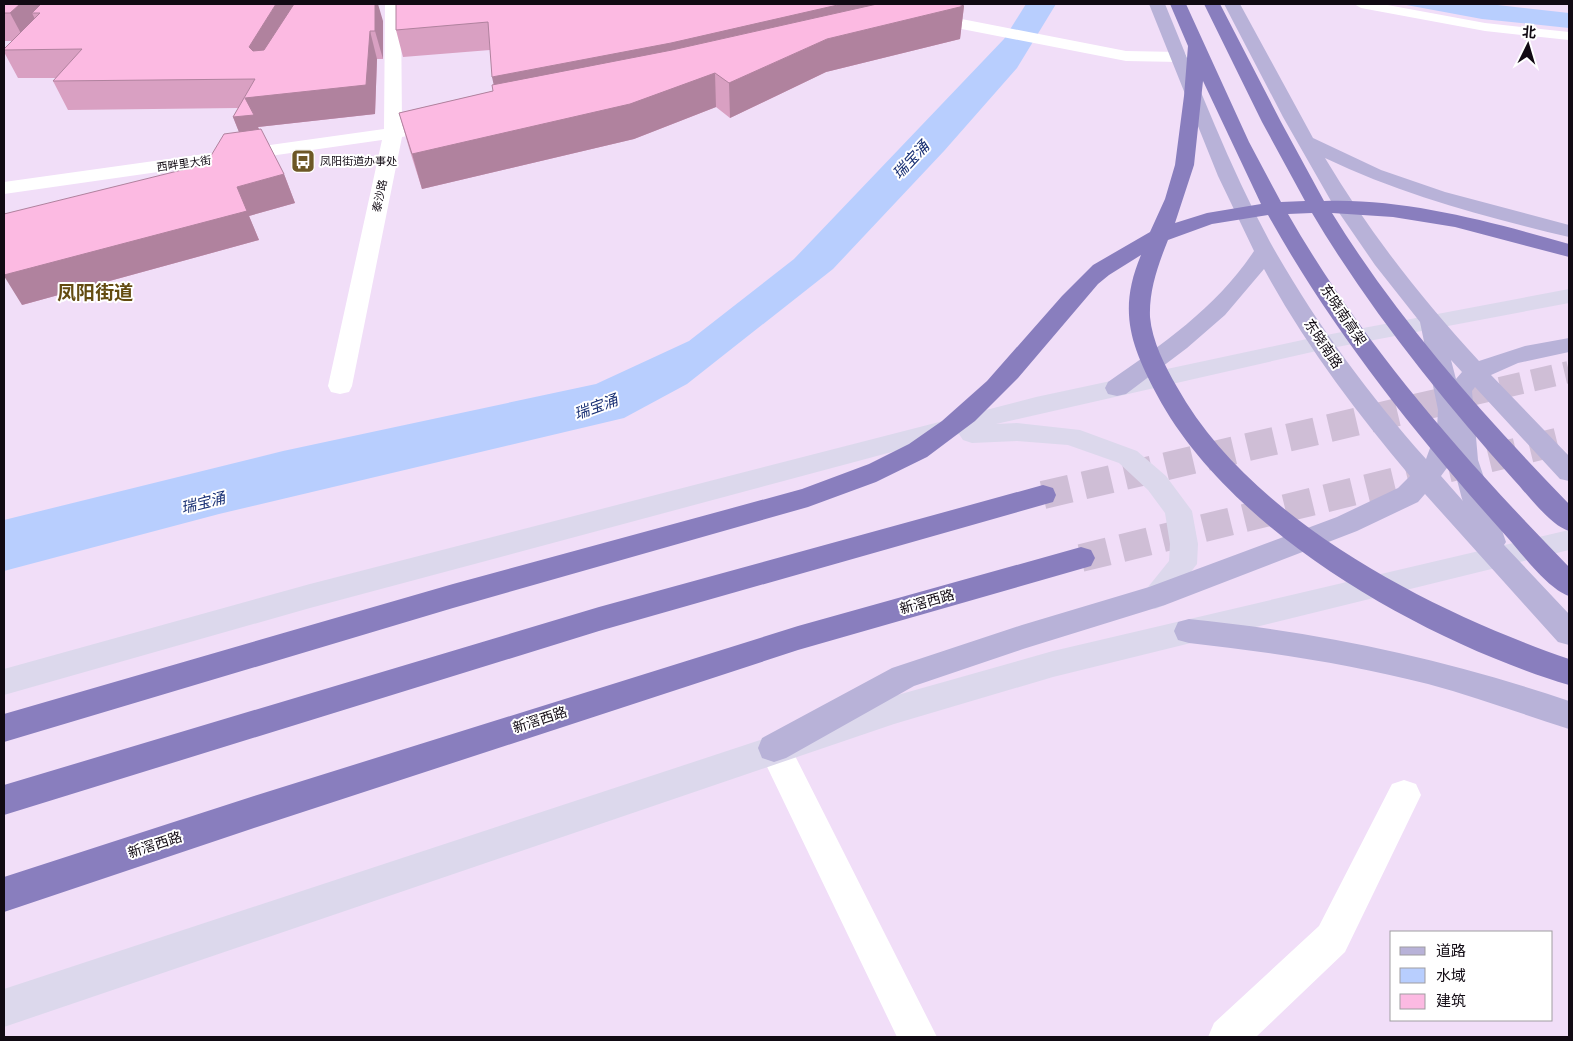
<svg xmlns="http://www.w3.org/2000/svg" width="1573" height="1041" font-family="'Varela Round','Noto Sans SC',sans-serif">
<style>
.water{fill:#b8cefe}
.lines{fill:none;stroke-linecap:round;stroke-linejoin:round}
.highway-tunnel-far1{stroke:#cfbed6;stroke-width:22;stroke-dasharray:22 11;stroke-linecap:butt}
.highway-tunnel{stroke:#cfbed6;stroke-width:28;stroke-dasharray:28 14;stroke-linecap:butt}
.lane{fill:#fff;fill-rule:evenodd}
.street{fill:#fff;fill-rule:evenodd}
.secondary{fill:#dcd8ec;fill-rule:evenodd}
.primary{fill:#b8b2d8;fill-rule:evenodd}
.highway{fill:#897ebe;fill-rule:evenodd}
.wall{fill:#d9a0c2}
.shaded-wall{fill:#b0829e}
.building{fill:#fcbae2;stroke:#b0829e}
.labels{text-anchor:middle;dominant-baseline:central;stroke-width:4;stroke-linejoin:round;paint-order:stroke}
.far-poi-label{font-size:11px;fill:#110a13;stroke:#fff;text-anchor:start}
.far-street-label{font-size:11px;fill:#110a13;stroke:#fff}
.street-label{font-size:14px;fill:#110a13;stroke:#fff}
.water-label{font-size:15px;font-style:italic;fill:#193074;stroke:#fff}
.district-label{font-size:19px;font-weight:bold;fill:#634b10;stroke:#fff}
</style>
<rect width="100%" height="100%" fill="#f1def8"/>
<path class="water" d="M1026,4H1056L1017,68L944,151L833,269L687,384L624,418L219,514L4,571V520L283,451L596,384L689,341L794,259L1004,39Z
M1401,4H1489L1569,13V28L1482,19Z"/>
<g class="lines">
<path class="highway-tunnel-far1" d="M1436,403L1569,372"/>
<path class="highway-tunnel" d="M1043,495L1441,402
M1081,558L1569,439"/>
<path class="lane" d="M1354,4H1382L1485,23L1569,32V40L1485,31L1361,8Z"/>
<path class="street" d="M385,4H401L402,126L440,118L447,120L449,124L447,128L402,137L352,386L349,392L340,394L331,392L328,386L382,140L4,194V182L384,129Z
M936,14L1126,51L1179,52L1185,53L1187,57L1185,61L1179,62L1126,61L936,24L927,25L919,20L921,17Z
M774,734L786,738L937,1037H897L758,748L762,738Z
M1404,780L1416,784L1421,795L1345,952L1256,1037H1208L1214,1023L1319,926L1392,784Z"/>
<path class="secondary" d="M1569,289V303L1321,350L996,424L1017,423L1080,430L1137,451L1166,476L1192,511L1198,544L1197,564L1165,605L1155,609L1145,605L1140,597L1169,561L1170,544L1165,513L1148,490L1119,463L1068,445L1017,441L972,443L963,440L959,434L310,608L4,695V669L310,584L1036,397L1321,336Z
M1569,530V550L1053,677L894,724L4,1027V989L894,696L1053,651Z"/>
<path class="primary" d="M1149,4H1165C1198,84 1229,166 1270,242C1313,319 1367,393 1426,459L1437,429L1438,410L1420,322L1375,265L1331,201L1283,117L1224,4H1240L1313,138L1381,170L1445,192L1569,225V237C1486,217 1402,195 1325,158C1369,232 1421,298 1479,361L1525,346L1569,338V352L1518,363L1491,375L1569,456V481L1560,479L1475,387L1472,391L1478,460L1506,542L1504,545L1569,614V645L1558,642L1425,494L1418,502L1357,531L1165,605L1023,649L914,686L786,758L774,762L762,758L758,748L762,738L892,668L1022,625L1149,587L1337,517L1398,488L1410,476C1356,412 1304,343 1264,269L1225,315L1187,348L1126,394L1117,396L1108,394L1105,388L1108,382C1163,344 1217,307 1254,251L1218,176ZM1451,360L1462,372L1456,379ZM1452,461L1462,499L1463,501L1441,476Z
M1189,619C1319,632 1445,659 1569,701V729C1522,714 1476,697 1428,684C1349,664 1270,652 1189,643L1178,640L1174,631L1178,622Z"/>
<path class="highway" d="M1170,4H1186L1249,142L1281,202L1305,201L1262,122L1204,4H1220L1281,122L1324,201C1405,198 1492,222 1569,244V257L1455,227L1393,217L1332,213C1398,320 1482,414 1569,504V531C1550,525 1528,495 1514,480C1440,397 1369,309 1312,213L1288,214C1363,345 1464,459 1569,567V596C1548,589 1522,554 1507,537C1418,438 1333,332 1268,215L1212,224L1168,240C1158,265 1149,290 1150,317C1152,341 1165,366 1177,387C1251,520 1430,611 1569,659V685C1423,641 1230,532 1157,395C1130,344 1118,310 1141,255L1109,275L1098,284L1018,378L975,421L927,457L876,482L808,507L453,608L4,742V714L453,584L802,489L869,464L909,444L942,421L987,381L1062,296L1093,265L1150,232L1165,199L1175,165L1184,96L1188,46ZM1203,81L1261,204L1207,213L1175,223L1194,165Z
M1043,485L1053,488L1056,495L1053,502L599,631L4,815V785L599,607Z
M1081,547L1091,550L1095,558L1091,566L798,650L254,828L4,912V877L254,796L798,626Z"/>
</g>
<path class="wall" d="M4,4L383,21V59H377L375,114L258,127L284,174L295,203L249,216L259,240L22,305L206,164L239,132L233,117L238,108L68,110L53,81L56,78H18L4,52V49L12,41H4Z
M396,4L964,6L960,39L826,72L730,118L716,107L634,139L422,189L409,148L399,113L493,91L494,84L490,50L403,57L396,30Z"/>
<path class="shaded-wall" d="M20,4H62L40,13H32L39,27L25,41L10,13Z
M276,4H301L259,75L249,47Z
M375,4H378L383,21V59L375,31Z
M842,4H900L498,105L492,77Z
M964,6L960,39L826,72L730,118L729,83L827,39Z
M370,31L377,59L375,114L258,127L265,144L245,147L233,117L245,98Z
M715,73L716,107L634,139L422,189L412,154Z
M284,174L295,203L249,216L259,240L22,305L4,276V275L237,187Z"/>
<path class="building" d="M4,4H20L10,13H4Z
M41,4H276L249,47L253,51L264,50L294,4H375V31H370L366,85L245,98L254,115L233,117L255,79L53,81L82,49L4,50V49L40,13H32Z
M396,4H842L671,43L492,77L488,22L396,30Z
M877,4H958L964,6L827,39L729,83L715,73L630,104L412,154L399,113L493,91L492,85L672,50Z
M261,129L284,174L237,187L247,211L4,275V214L206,164L224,134Z"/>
<defs>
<g id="bus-square" transform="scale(1.25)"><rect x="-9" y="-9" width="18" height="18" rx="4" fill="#6d5726" stroke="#fff"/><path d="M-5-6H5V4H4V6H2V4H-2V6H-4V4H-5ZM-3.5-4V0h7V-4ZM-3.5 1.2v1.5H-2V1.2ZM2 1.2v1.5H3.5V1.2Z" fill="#fff"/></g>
</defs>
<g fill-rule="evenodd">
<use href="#bus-square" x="303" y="161"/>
</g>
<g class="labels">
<g class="far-poi-label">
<text x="320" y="161">凤阳街道办事处</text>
</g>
<g class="far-street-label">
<text transform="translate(184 164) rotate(-8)">西畔里大街</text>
<text transform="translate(380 196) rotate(-78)">泰沙路</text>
</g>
<g class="street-label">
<text transform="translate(1343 315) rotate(56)">东晓南高架</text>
<text transform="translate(1323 344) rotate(56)">东晓南路</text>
<text transform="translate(927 602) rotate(-16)">新滘西路</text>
<text transform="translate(540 720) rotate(-18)">新滘西路</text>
<text transform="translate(155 845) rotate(-18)">新滘西路</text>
</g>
<g class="water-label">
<text transform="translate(911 160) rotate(-47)">瑞宝涌</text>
<text transform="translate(596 407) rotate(-20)">瑞宝涌</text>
<text transform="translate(203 503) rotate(-14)">瑞宝涌</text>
</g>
<g class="district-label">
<text x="95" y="293">凤阳街道</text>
</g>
</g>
<rect width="1573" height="1041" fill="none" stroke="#110a13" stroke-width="10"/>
<rect x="1390" y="931" width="162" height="90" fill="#ffffff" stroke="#a09da1"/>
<rect x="1400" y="947" width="25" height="8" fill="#b8b2d8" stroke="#a09da1"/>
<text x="1436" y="956" font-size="15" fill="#110a13">道路</text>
<rect x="1400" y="968" width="25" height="15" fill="#b8cefe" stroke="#a09da1"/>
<text x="1436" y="981" font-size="15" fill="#110a13">水域</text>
<rect x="1400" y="994" width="25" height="15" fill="#fcbae2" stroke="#a09da1"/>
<text x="1436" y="1006" font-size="15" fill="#110a13">建筑</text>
<g transform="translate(1528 45) rotate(5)" stroke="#ffffff" stroke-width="4" paint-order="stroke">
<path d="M0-4L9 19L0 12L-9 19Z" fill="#110a13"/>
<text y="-8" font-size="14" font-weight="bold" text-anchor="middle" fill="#110a13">北</text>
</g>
</svg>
